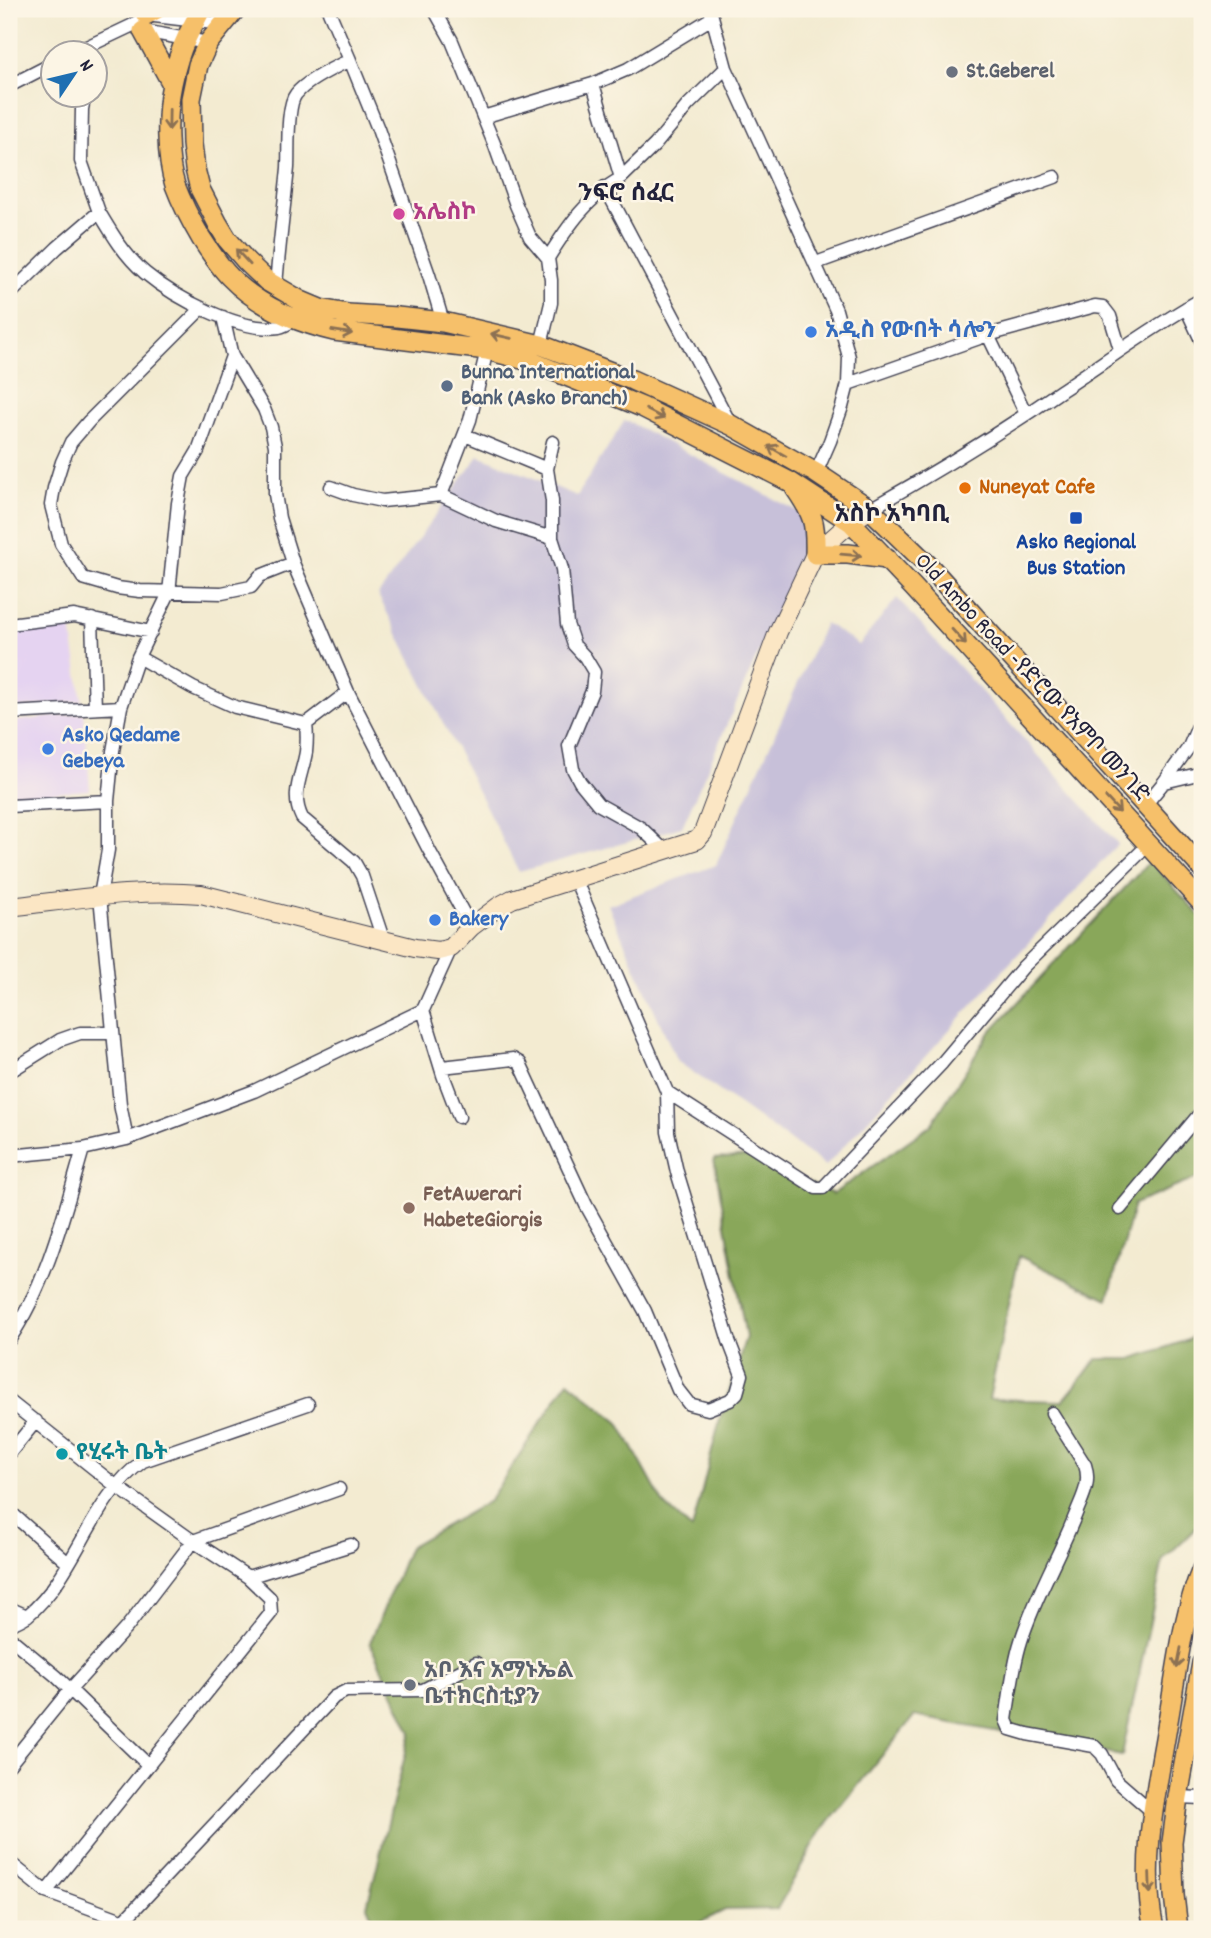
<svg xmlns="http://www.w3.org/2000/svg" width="1211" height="1938" font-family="Dekko,'Noto Sans Ethiopic',sans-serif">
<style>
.built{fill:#e5d3f1}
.industrial{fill:#c7c0d9}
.forest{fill:#89a75a;stroke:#56644a;stroke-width:2}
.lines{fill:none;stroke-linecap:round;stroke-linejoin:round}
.minor-casing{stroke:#414052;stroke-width:15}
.secondary-casing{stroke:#414052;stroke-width:20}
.primary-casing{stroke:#414052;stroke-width:22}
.minor{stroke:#fff;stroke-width:12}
.secondary{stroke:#fbe6c4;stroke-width:18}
.primary{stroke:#f6c06b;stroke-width:19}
.oneway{stroke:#8c7153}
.worship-dot{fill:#6b7280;stroke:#fcf5e5;stroke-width:2.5}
.hotel-dot{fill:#d1479c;stroke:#fcf5e5;stroke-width:2.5}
.shop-dot{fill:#3f7fe0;stroke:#fcf5e5;stroke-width:2.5}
.service-dot{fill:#5c6f8a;stroke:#fcf5e5;stroke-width:2.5}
.food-dot{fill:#e8710a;stroke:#fcf5e5;stroke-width:2.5}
.transit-dot{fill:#1a4fb4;stroke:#fcf5e5;stroke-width:2.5}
.education-dot{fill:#8d6e63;stroke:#fcf5e5;stroke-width:2.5}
.culture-dot{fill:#0f9aa8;stroke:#fcf5e5;stroke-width:2.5}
.labels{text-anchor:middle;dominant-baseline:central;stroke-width:5;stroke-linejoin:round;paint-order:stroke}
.worship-label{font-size:23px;font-weight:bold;fill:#5b616d;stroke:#fcf5e5;text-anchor:start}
.hotel-label{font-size:23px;font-weight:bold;fill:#b23c85;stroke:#fcf5e5;text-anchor:start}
.shop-label{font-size:23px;font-weight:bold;fill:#366cbe;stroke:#fcf5e5;text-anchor:start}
.service-label{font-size:23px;font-weight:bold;fill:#4e5e75;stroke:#fcf5e5;text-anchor:start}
.food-label{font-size:23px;font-weight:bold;fill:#c56008;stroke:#fcf5e5;text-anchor:start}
.transit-label{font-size:23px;font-weight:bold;fill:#164399;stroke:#fcf5e5}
.street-label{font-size:23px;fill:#22223b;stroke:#fcf5e5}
.education-label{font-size:23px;font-weight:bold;fill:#785e54;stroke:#fcf5e5;text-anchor:start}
.culture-label{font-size:23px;font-weight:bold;fill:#0d838f;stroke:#fcf5e5;text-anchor:start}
.neighbourhood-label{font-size:24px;font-weight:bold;fill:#22223b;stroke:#fcf5e5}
</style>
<rect width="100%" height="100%" fill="#fcf5e5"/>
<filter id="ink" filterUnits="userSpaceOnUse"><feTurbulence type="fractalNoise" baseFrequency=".0143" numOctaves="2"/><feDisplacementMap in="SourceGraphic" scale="14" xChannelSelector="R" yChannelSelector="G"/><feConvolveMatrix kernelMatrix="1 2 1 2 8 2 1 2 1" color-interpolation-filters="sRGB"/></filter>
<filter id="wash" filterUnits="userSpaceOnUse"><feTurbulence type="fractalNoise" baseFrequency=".00686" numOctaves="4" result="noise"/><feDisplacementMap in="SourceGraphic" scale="28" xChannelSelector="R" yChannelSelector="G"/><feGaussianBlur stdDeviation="1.57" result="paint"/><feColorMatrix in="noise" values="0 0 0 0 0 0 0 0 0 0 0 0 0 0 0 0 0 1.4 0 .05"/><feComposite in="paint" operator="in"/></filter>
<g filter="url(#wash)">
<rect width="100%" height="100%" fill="#f3ebd1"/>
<path class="built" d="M71,626L82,701L9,709V632Z
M84,713L90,790L11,796L9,722Z"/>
<path class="industrial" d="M625,420L816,521L682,827L519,872L378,595L479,455L577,496Z
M897,598L1118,844L826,1166L677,1061L608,905L716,865L825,623L859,645Z"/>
<path class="forest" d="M1150,861L1202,918V1176L1134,1204L1108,1299L1019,1256L989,1399L1063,1401L1097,1359H1131L1188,1340L1202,1328V1522L1163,1560L1122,1755L914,1716L821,1831L777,1909L725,1910L687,1929H377L367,1906L411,1732L370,1643L409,1547L489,1501L568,1381L619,1423L663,1503L692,1530L720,1419L746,1337L714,1159L749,1156L833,1194L931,1125L990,1032Z"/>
</g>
<g filter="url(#ink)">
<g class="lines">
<g class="minor-casing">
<path id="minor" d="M328,9L350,60
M434,9L452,41L495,146L516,205L530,237L548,258L551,280V303L541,345
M143,31L208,43
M76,52L133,25L146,15L222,24
M726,68L836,310L849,357L848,384L842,407L830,441L816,473
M593,84L628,69L712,18
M9,86L52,64
M85,94L82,109L81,161L99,212
M483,117L593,84L621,178C588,197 568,226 548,258
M621,178L655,145L688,105L726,68L710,9
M605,187L731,425
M816,263L1055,177
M276,286C279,246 284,208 288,168C289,151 286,106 296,94C306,81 335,67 350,60L378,129L429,275L443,322
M9,295L57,248L99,212C112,234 125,256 145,273C174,297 240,333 279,327C284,326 289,323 294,320
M1186,308L1202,342
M201,309L89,421L71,442L62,462L54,488L51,505L61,544L83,578L117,588L140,591L222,593L251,587L260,576L293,563
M988,335L1095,306L1103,307L1110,316L1120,349
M232,356L264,409L271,427L275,446V494L279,518L293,563L348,692L429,850L471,927
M848,384L988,335L1026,414
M465,435L547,469
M553,442L547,469L552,501V538L562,569L567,624L574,645L585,657L594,672L592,691L569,746L573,769L580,782L598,804L641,828L665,851
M331,487L353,495L382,501L441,495L470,420L487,350
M441,495L496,521L552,538
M870,509C936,472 1000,433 1062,390C1109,359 1153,326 1202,299
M92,619L95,708
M9,624L74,616L151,632
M138,657L193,688L235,707L306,724L348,692
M9,713L121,707
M306,724C307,733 307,743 306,752C302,776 290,794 302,818L354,862L362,876L383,939
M1164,782L1189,747L1202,717
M1146,804L1164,782L1202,773
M9,806L108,801
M451,948L423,1010L443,1075L459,1117
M442,1067L513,1059L520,1063L586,1205L645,1311L678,1390L689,1404L708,1409L730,1400L737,1393L742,1375L729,1341L677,1172L668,1132L667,1092L575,879
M9,1072L60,1040L80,1033H112
M667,1092L816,1188H823L942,1063L1023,967L1149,844
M127,1139L254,1091L423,1010
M83,1149L127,1139L120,1104L100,896L108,850V801L113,751L121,707L138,657L169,593L178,503L183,476L198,451L232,356L223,317
M9,1156L83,1149C64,1214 47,1283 9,1340
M1120,1209L1202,1111
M9,1401L116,1486L193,1541L248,1577L270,1598L271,1613L46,1892L9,1862
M1052,1413L1085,1465C1091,1482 1083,1496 1077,1511C1060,1555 1035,1596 1021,1641C1013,1666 1010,1694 1006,1720L1010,1729L1027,1734L1094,1746L1102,1754L1116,1780L1154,1813
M9,1454L36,1421
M9,1511L68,1563
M248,1577L351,1545
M9,1608L27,1616
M9,1625C15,1622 23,1619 28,1615C76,1575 91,1498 143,1461L308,1404
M9,1637L56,1676L148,1765
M9,1765L69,1691L127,1627L193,1541L339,1489
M1178,1797L1202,1798
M46,1892L125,1921
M116,1929L334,1697L346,1691L423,1690L476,1663"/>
</g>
<g class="secondary-casing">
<path id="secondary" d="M9,907C72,900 137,888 201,894L415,948L438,951L451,948L471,927L499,906L512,899L697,840L703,833L778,632L815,554L851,522L870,509"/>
</g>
<g class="primary-casing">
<path id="primary" d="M201,9C197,19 191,28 187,37C180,51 175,69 172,84C166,112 166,158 175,185C182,204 191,221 201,238C210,252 219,266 230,277C258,306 296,322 334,331L487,350L530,361L642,407L790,482L851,522L913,587L1202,903
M236,9L208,43L198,65L191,99L192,144L195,169L200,189L218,224L227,239L246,261L267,281L301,301L320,309L348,314L397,317L443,322L541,345L632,380L731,425L816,473L870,509L928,565L1202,868
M146,15L157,9
M143,31L172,84
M795,488C813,514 816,522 815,554H848L887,559
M1154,1929C1139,1861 1157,1788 1168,1721C1177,1670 1182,1616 1202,1569
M1178,1929L1174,1895L1172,1842L1178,1797L1202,1663"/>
</g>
<use href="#minor" class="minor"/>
<use href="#secondary" class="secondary"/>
<use href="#primary" class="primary"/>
</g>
<defs><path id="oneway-shaft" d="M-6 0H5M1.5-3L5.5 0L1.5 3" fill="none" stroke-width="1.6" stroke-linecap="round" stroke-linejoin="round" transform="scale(1.75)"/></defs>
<g class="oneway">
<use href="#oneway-shaft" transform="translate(169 120) rotate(91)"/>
<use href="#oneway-shaft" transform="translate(243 257) rotate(-133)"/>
<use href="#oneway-shaft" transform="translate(342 332) rotate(9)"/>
<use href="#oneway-shaft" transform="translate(501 336) rotate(-167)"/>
<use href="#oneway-shaft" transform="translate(655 414) rotate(27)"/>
<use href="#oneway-shaft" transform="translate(777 451) rotate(-150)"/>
<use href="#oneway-shaft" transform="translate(851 555) rotate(5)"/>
<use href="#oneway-shaft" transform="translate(959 637) rotate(48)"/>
<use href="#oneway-shaft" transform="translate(1113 805) rotate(47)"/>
<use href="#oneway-shaft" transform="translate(1179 1658) rotate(101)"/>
<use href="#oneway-shaft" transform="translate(1150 1883) rotate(88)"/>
</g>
</g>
<g class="worship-dot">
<circle cx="952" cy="72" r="7"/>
<circle cx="410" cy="1685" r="7"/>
</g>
<circle class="hotel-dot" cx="399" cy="214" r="7"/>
<g class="shop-dot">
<circle cx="811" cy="332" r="7"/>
<circle cx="48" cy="749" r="7"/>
<circle cx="435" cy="920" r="7"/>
</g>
<circle class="service-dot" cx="447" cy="386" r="7"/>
<circle class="food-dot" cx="965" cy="488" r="7"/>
<rect class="transit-dot" x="1069" y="511" width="14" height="14" rx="3.5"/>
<circle class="education-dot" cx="409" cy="1208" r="7"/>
<circle class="culture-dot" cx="62" cy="1454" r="7"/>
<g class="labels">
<g class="worship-label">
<text x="966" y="72">St.Geberel</text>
<text x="424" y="1672">አቦ እና አማኑኤል<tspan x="424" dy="26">ቤተክርስቲያን</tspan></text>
</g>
<g class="hotel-label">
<text x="413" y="214">አሌስኮ</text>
</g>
<g class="shop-label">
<text x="825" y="332">አዲስ የውበት ሳሎን</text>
<text x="62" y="736">Asko Qedame<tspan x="62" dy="26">Gebeya</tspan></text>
<text x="449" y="920">Bakery</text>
</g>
<g class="service-label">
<text x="461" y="373">Bunna International<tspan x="461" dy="26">Bank (Asko Branch)</tspan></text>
</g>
<g class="food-label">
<text x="979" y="488">Nuneyat Cafe</text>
</g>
<g class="transit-label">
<text x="1076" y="543">Asko Regional<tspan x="1076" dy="26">Bus Station</tspan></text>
</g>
<g class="street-label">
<text transform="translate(1031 679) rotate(47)">Old Ambo Road -የድሮው የአምቦ መንገድ</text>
</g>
<g class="education-label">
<text x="423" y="1195">FetAwerari<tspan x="423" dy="26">HabeteGiorgis</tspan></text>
</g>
<g class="culture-label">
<text x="76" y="1454">የሂሩት ቤት</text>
</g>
<g class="neighbourhood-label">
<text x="626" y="195">ንፍሮ ሰፈር</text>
<text x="892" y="516">አስኮ አካባቢ</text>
</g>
</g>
<rect width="1211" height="1938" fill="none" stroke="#fcf5e5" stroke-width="35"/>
<g transform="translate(74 74) rotate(55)"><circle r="33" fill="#fcf5e5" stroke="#a5a1a1" stroke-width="2"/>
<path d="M0-5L12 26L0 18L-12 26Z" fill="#1f6fb2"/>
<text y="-10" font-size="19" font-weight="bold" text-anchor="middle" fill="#22223b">N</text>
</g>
</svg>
